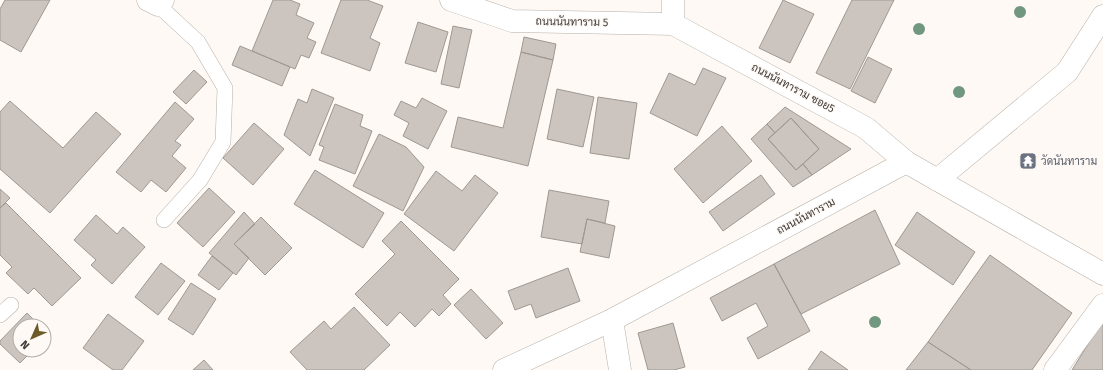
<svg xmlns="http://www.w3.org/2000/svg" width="1103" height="370" font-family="'Fira Sans',Sarabun,sans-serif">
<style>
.building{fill:#ccc5bf;stroke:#9f9892}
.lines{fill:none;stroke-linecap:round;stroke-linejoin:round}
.service-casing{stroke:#b7b0aa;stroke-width:16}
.minor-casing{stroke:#b7b0aa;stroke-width:23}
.tertiary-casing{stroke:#b7b0aa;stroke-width:23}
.service{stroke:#fff;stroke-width:15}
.minor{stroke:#fff;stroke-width:22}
.tertiary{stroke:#fff;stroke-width:22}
.tree{fill:#729781}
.labels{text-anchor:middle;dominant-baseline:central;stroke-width:3;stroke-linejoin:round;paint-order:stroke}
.street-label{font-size:11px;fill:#3e3b39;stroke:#fef9f4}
.worship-label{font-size:11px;fill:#5b616d;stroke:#fef9f4;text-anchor:start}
</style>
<rect width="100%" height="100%" fill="#fef9f4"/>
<path class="building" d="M5,0H50L21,52L0,40V9Z
M273,0H290L300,4L296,15L314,23L307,38L316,42L309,58L301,55L295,69L252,51Z
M341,0H367L383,6L370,38L380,43L370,71L321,53Z
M783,0L814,14L790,63L759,48Z
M852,0H894L850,89L816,73Z
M418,22L448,32L436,72L405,63Z
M453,26L472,30L459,88L441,84Z
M524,37L556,44L553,60L521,52Z
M240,46L290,67L282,86L232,65Z
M521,52L553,60L528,166L451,147L458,117L503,128Z
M868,57L892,69L875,103L851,91Z
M703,68L726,78L697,136L650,113L669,73L695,85Z
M194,70L207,82L186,104L173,92Z
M312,89L334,98L310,156L284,135L298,99L307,103Z
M557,89L594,97L583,147L547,139Z
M598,97L637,103L629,159L590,153Z
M422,98L447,111L428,149L403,136L409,123L394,115L401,101L416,108Z
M10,101L63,148L96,112L121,134L50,213L0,169V112Z
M175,102L194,119L175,141L181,145L172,156L186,168L166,192L151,180L141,192L116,172Z
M335,104L363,115L360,126L372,131L355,174L319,160L324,147L319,145Z
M785,107L851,149L812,175L803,164L819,149L791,118L775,133L767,124Z
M791,118L819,149L796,170L768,139Z
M254,123L284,149L253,185L223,158Z
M767,124L775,133L768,139L796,170L803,164L812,175L793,187L751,139Z
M722,126L752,161L703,203L674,169Z
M379,134L406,147L424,167L403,211L353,186Z
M315,170L384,213L363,248L294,204Z
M436,171L462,191L475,175L498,193L454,251L404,214Z
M761,175L775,194L723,231L709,212Z
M209,188L235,212L203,247L177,223Z
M0,189L10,198L0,208Z
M549,190L609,201L605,223L587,219L582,244L541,237Z
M6,203L81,278L52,306L34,288L28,294L6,273L12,267L0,255V208Z
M875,210L900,264L801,314L774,264Z
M244,212L255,224L234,244L249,258L236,275L209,253Z
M917,212L975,252L953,285L895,245Z
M96,215L117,234L123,227L145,247L112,284L91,265L96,260L74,240Z
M261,217L292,248L265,275L234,244Z
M587,219L615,226L609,258L580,252Z
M401,221L459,279L443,295L451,304L439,316L432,309L415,327L400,312L387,326L355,294L395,254L382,241Z
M990,255L1072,313L1032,370H971L928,342Z
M212,256L233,273L219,290L198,275Z
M161,263L185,281L158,315L135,297Z
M774,264L810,331L758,359L747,338L768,326L756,303L722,321L710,298Z
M568,268L580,301L536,318L531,304L515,310L508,291Z
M191,283L216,299L193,335L168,319Z
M471,289L503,323L486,339L454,305Z
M354,307L390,345L364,370H307L290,352L324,321L331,329Z
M27,313L40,326H20V350H33L20,363L0,344V341Z
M108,314L144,341L122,370H113L83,348Z
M1103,320V370H1072Z
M673,323L685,367L674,370H648L638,333Z
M928,342L971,370H906Z
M821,351L848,370H808Z
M204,360L213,370H193Z"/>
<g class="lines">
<g class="service-casing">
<path id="service" d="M158,5L198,42L225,88L223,142L200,180L164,220
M0,315L11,305"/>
</g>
<g class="minor-casing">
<path id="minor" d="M148,0L158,5L163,0
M451,0L512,21L673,24L866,128L906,162L1103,274
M673,0V24
M937,180L1067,72L1103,16
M612,320L620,370
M1055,370L1103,305"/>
</g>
<g class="tertiary-casing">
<path id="tertiary" d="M504,370L612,320L906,162"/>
</g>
<use href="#service" class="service"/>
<use href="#minor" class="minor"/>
<use href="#tertiary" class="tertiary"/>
</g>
<g class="tree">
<circle cx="1020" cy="12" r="6"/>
<circle cx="919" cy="29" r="6"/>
<circle cx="959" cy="92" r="6"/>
<circle cx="875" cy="322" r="6"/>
</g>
<defs>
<g id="temple-square" transform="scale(0.9)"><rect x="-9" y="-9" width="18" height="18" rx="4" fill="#6b7280" stroke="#fef9f4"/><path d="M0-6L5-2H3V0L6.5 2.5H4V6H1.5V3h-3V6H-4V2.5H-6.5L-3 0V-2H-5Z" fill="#fff"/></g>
</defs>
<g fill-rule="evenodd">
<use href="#temple-square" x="1028" y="161"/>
</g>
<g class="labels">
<g class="street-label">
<text transform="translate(572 22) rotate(1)">ถนนนันทาราม 5</text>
<text transform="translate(793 88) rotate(28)">ถนนนันทาราม ซอย5</text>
<text transform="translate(806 216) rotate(-28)">ถนนนันทาราม</text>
</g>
<g class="worship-label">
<text x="1041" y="161">วัดนันทาราม</text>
</g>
</g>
<g transform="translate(32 338) rotate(225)"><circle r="19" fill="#fef9f4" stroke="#b1ada9"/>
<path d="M0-3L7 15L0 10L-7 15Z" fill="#6d5a29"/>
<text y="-6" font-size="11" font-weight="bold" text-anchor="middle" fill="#3e3b39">N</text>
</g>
</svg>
